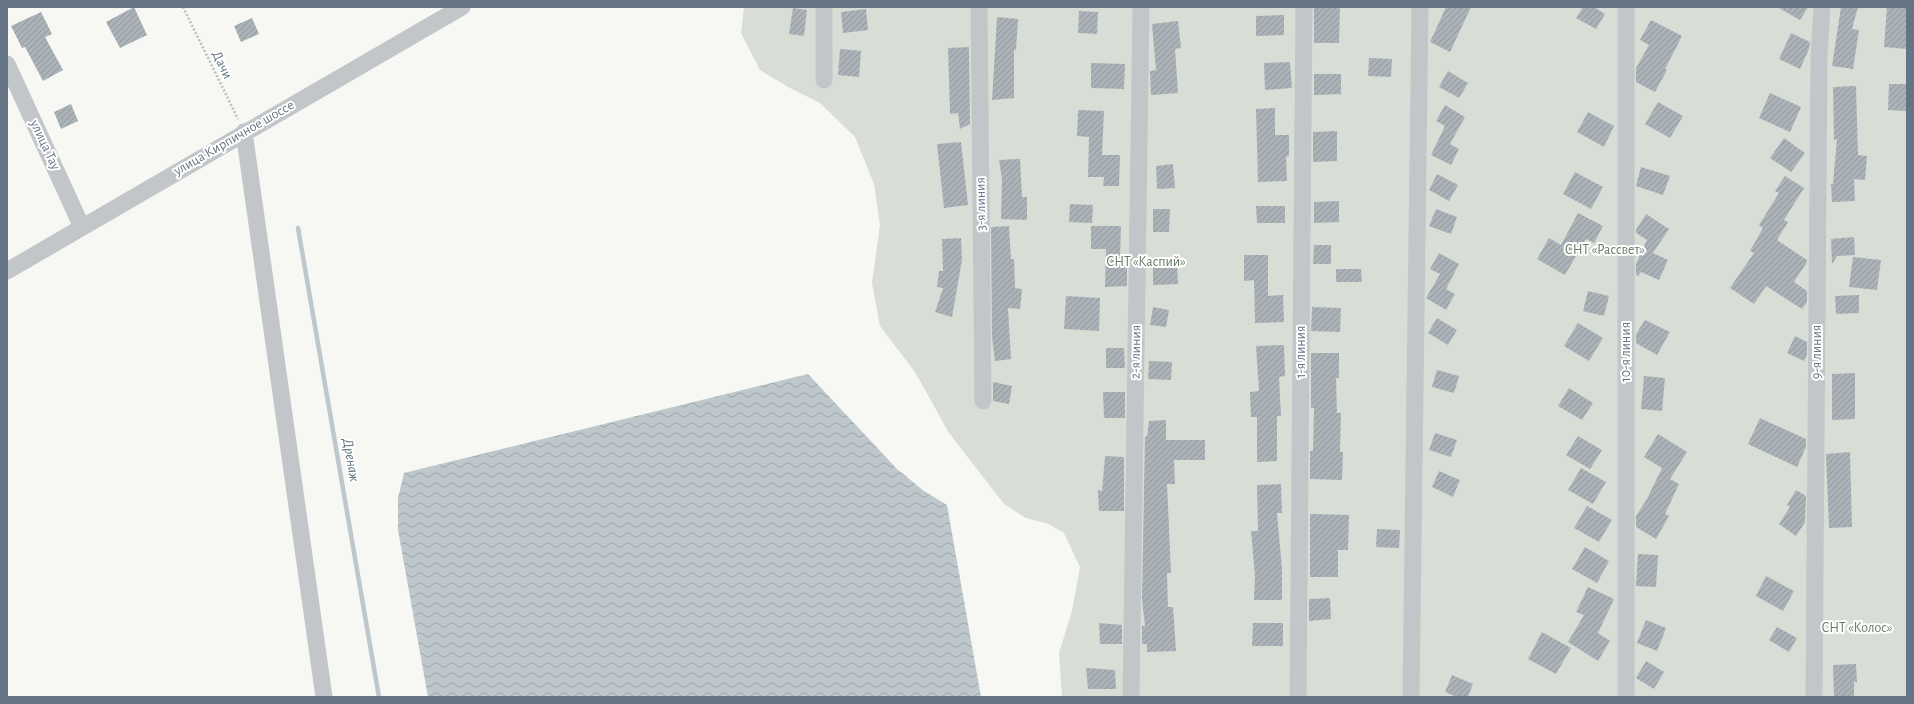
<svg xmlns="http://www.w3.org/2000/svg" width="1914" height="704" font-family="'Alegreya Sans',sans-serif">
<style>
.garden{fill:#d8ded5}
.water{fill:url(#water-waves)}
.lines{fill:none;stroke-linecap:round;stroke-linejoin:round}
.stream{stroke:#bdc7cc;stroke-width:4.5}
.building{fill:url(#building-hatch)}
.path{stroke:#bcbec1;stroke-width:2.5;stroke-dasharray:2 2;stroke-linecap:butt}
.street{stroke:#c2c6c9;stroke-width:17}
.labels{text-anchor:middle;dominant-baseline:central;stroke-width:4;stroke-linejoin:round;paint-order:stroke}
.street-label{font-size:14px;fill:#667585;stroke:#fff}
.park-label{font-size:14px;fill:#687c65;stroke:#fff}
.water-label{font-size:15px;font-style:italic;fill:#617781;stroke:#fff}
</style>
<defs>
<pattern id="water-waves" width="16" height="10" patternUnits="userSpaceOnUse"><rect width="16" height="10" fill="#bdc7cc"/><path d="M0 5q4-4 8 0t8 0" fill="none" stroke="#9da6ab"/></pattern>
<pattern id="building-hatch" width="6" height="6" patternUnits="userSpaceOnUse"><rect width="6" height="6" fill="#abb3b9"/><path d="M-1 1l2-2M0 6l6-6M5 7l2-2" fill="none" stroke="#8f969c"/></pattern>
</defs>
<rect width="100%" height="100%" fill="#f7f7f4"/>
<path class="garden" d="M744,7H1907V697H1062L1059,653L1072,611L1080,567L1064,533L1049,524L1026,518L1004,504L949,433L915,372L880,326L872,283L880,225L874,184L855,137L820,103L788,87L760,70L741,33Z"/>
<path class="water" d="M808,374L897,469L924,491L947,505L981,697H428L398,530V498L404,473Z"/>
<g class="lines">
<path class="stream" d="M298,228L379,697"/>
</g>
<path class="building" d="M134,7L147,35L120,48L106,22Z
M1314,7H1340L1339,43H1314Z
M1446,7H1471L1450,52L1430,42Z
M1583,7H1594L1605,14L1596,29L1576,18Z
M1777,7H1808L1800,20Z
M1841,7H1858L1852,29L1859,30L1853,69L1832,66Z
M1887,7H1907V49L1884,47Z
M793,8L807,10L804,36L789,34Z
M866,9L868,30L843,33L841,12Z
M1079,11L1098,12L1097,34L1078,33Z
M41,12L52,34L45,37L63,70L43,81L25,47L22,48L11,26Z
M1284,15V35L1256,36V16Z
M997,17L1018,19L1016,50H1014V98L992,100Z
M252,18L259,34L241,42L234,26Z
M1651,20L1682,36L1665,69L1667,70L1655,92L1636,82V68L1649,45L1640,40Z
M1178,21L1181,48L1175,49L1178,93L1151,95L1150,71L1156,70L1152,24Z
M1791,33L1810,42L1809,49L1800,69L1779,59Z
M969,47L970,124L960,129L958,113L950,114L948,48Z
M840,49L861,51L859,77L838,75Z
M1369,58L1392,59L1391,77L1368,76Z
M1290,62L1292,88L1265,90L1264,63Z
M1091,63L1125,64L1124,89L1091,88Z
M1448,71L1468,83L1459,98L1439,87Z
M1314,74H1341V94L1314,95Z
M1889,84H1907V111L1888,110Z
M1856,86L1858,155L1867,156L1865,180L1854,179L1855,201L1832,202L1831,184H1833L1837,139L1834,140L1833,87Z
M1770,93L1801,107L1790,132L1759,118Z
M1658,102L1683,116L1670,138L1645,124Z
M71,104L78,121L61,129L54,112Z
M1445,105L1465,117L1450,144L1459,149L1451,165L1431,155L1445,126L1436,121Z
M1275,108V135H1289V156L1286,157L1287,181L1258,182L1256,109Z
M1078,110L1104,111L1102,155H1120L1119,186H1103L1104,177H1088L1089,137L1077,136Z
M1588,112L1614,126L1604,147L1577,132Z
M1337,131V161L1313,162V132Z
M1784,138L1805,153L1791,172L1770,158Z
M961,142L968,205L944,208L937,144Z
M1020,159L1022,197H1027V220L1001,219L1002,179L999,160Z
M1173,164L1175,188L1157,189L1156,166Z
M1641,167L1670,176L1663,195L1636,186Z
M1575,172L1603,187L1591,209L1563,194Z
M1437,174L1458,185L1449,201L1429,190Z
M1785,176L1804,188L1784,220L1788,222L1777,240L1807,260V262L1794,282L1807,291V302L1802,309L1766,286L1754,304L1730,288L1754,253L1750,251L1763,228L1759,225L1779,193L1775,191Z
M1339,201V222L1314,223V202Z
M1070,204L1093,205L1092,223L1069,222Z
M1256,206H1285V223H1257Z
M1153,209H1170L1169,232H1153Z
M1436,209L1457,217L1451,234L1429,226Z
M1578,213L1603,226L1594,243L1586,239L1565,275L1537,259L1549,238L1561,245Z
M1646,214L1669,229L1653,253L1668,260L1659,280L1641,272L1638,276L1636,275V264L1647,240L1636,233V230Z
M1009,226L1011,259H1014L1015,288L1022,289L1020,309L1008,308L1011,359L995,361L992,337L991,227Z
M1091,226H1121L1120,259H1127V286L1105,287L1106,249H1091Z
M1854,237L1855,255L1837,256L1832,264L1831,239Z
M961,238L962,260L952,317L935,312L943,288L937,287L939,271H943L942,239Z
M1314,245H1331V264H1313Z
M1439,253L1459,264L1446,289L1455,294L1446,310L1426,298L1440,274L1430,269Z
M1244,255H1268V296L1283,295L1284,322L1255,323L1254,280L1244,281Z
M1853,257L1881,260L1877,290L1849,287Z
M1177,263L1178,284L1153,285V264Z
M1336,269H1361L1362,282H1336Z
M1588,291L1609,296L1604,316L1583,311Z
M1859,295V313L1836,314L1835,296Z
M1066,296L1100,298L1099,331L1064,329Z
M1153,307L1169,310L1166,327L1150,325Z
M1312,307L1341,308L1340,332L1311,331Z
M1437,318L1457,330L1448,345L1428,333Z
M1645,320L1670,332L1657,355L1636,343V334Z
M1578,323L1603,338L1589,361L1564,346Z
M1795,336L1807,342V355L1804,361L1787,353Z
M1284,345L1285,376L1279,377L1281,416H1277V461L1257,462V417H1251L1250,392L1259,391L1256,346Z
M1106,348H1124L1125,368H1106Z
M1311,353H1339V378H1336L1337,413H1341L1340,452H1343L1342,480L1310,479V451H1313L1314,408H1311Z
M1149,361L1172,362L1171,380L1148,379Z
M1437,370L1459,376L1454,393L1432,387Z
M1855,373V419L1832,420V374Z
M1644,376L1665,378L1662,411L1641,409Z
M993,382L1012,386L1009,404L993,401Z
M1569,388L1593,403L1582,420L1558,406Z
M1103,392H1125V418H1104Z
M1760,418L1806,439V447L1797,467L1748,444Z
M1166,420V440H1205V460H1174L1175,484H1167L1171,573H1167L1168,607H1173L1176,651L1147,652V644H1142V626H1145L1142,599L1145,436L1147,437L1149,421Z
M1435,433L1457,440L1451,457L1429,450Z
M1658,434L1687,452L1670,479L1679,484L1665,514L1669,516L1656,539L1636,527V516L1647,499L1662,468L1644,457Z
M1578,436L1602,450L1590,469L1566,455Z
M1850,452L1852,527L1829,528L1826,454Z
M1105,456L1124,457V511H1099L1098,490L1102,491Z
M1581,468L1606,482L1593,504L1568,490Z
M1439,471L1460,480L1453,497L1432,487Z
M1281,484L1282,513H1277L1282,569V600H1254L1255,576L1251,531H1258L1257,485Z
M1796,490L1806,496L1805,522L1796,536L1779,524L1790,507L1787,505Z
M1587,506L1612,520L1599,542L1574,528Z
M1310,514L1349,515L1348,550H1338V577H1310Z
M1377,529L1400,530L1399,548L1376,547Z
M1585,547L1609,561L1597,583L1572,569Z
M1638,554L1658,555L1656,587L1636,586Z
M1766,576L1794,591L1783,611L1756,596Z
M1588,587L1614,599L1598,633L1610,641L1598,661L1568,642L1584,615L1576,612Z
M1330,598L1331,619L1309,621V599Z
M1646,620L1666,628L1657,651L1637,643Z
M1099,623L1122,625V644H1100Z
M1253,623H1283V646H1252Z
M1777,627L1797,638L1789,652L1769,640Z
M1542,632L1571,648L1556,674L1528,659Z
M1646,661L1664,672L1654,689L1636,678Z
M1856,664L1857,682H1854V697H1834L1833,665Z
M1086,668L1115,670L1116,689H1088Z
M1452,675L1473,684L1468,697H1457L1445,692Z"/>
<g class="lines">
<path class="path" d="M183,7L238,119"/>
<path class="street" d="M979,7L983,401
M7,64L82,227
M824,80V7
M244,132L324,697
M7,271L462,7
M1131,697L1141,7
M1298,697L1304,7
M1411,697L1420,7
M1626,697V7
M1814,697L1819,56L1822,7"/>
</g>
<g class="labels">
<g class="street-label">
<text transform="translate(222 65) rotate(64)">Дачи</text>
<text transform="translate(234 138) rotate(-30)">улица Кирпичное шоссе</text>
<text transform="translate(45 145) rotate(65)">улица Тау</text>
<text transform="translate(981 204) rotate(-91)">3-я линия</text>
<text transform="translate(1136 352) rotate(-89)">2-я линия</text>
<text transform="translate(1301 352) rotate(-90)">1-я линия</text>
<text transform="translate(1626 352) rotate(-90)">10-я линия</text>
<text transform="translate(1817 352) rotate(-90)">9-я линия</text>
</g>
<g class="park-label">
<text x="1605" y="250">СНТ «Рассвет»</text>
<text x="1146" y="262">СНТ «Каспий»</text>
<text x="1857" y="628">СНТ «Колос»</text>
</g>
<g class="water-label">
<text transform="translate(351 460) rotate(80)">Дренаж</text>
</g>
</g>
<rect width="1914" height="704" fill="none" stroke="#667585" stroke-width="16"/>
</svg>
